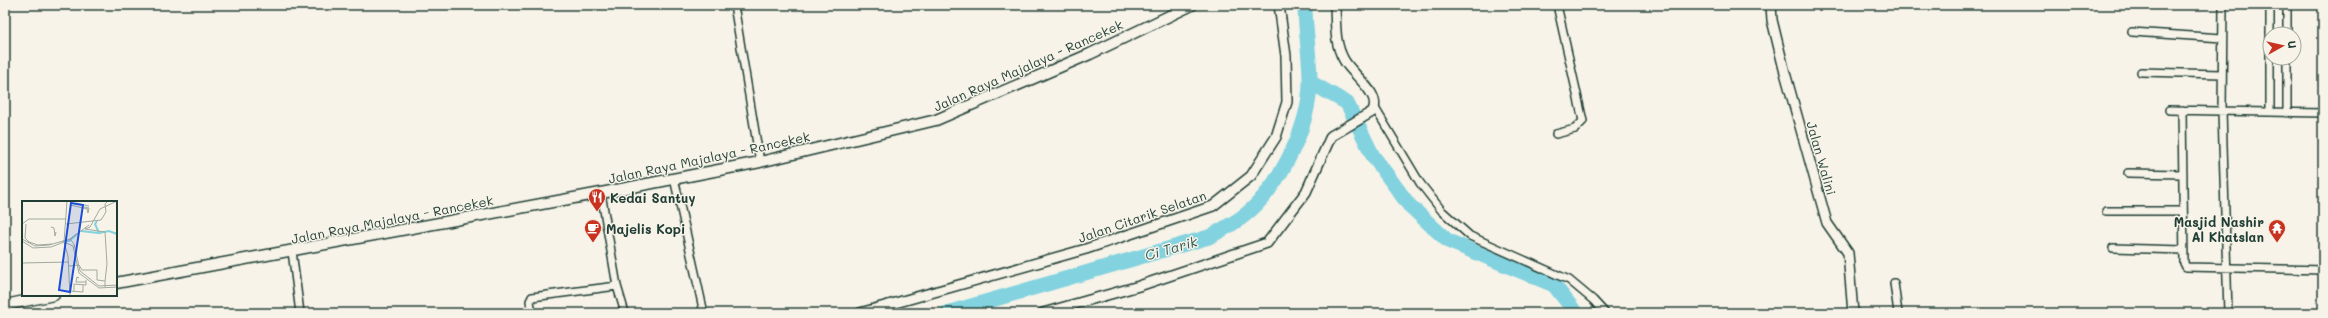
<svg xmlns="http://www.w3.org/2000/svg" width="2328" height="318" font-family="Mali,sans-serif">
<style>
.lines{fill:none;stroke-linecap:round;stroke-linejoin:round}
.river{stroke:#83d2df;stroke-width:15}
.minor-casing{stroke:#1f3d34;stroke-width:10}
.tertiary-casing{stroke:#1f3d34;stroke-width:12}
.secondary-casing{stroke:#1f3d34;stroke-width:13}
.minor{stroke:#f7f3e8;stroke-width:7}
.tertiary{stroke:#f7f3e8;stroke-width:9}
.secondary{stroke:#f7f3e8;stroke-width:10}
.labels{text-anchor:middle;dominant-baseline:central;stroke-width:3;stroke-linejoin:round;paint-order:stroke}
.street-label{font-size:13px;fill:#1f3d34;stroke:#f7f3e8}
.poi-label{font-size:13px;font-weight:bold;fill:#1f3d34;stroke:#f7f3e8;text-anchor:start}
.water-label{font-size:14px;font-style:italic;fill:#335b56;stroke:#f7f3e8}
.inset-river{fill:none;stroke:#83d2df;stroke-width:2}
.inset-road{fill:none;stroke:#a1aaa0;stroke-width:1}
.view{fill:#1d4ed8;fill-opacity:0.15;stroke:#1d4ed8;stroke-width:2}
.inset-edge{fill:none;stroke:#1f3d34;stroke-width:2}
</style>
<rect width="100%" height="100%" fill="#f7f3e8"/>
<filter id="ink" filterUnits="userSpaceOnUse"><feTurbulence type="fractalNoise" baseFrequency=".025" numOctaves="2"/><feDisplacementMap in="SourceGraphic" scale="8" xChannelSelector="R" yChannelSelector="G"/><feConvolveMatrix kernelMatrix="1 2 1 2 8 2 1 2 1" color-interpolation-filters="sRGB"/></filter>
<g filter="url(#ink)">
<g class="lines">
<path class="river" d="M1310,82L1347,103L1373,156L1409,205L1448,241L1554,285L1576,313
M947,313L1209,237C1220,231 1231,225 1241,218C1278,191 1310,127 1310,81C1310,56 1305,30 1305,5"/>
<g class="minor-casing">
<path id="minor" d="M734,5L760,162
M2223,5L2222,111L2228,313
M2287,5V34
M2132,32L2222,38
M2270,34V5
M2287,58V113
M2141,72L2222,74
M1375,108L1420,183L1442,211L1470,236L1569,280L1593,300L1605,313
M2169,110L2323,113
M2182,110L2184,263L2186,267L2323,270
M2270,112V37
M1556,134L1575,129L1583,121L1557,5
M2128,173L2183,174
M674,178L704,313
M601,193L617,286L625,313
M2106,211H2183
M2113,248L2183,250
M292,251L300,313
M1894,283L1898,313
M7,305L8,313
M532,313L530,301L532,297L617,286"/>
</g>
<g class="tertiary-casing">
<path id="tertiary" d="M1771,5L1772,20L1784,69L1827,223L1848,253L1853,313
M860,313L1086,249L1213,206L1251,176L1276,137L1287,102L1286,56L1279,5
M1043,313L1139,286L1267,243L1306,192L1331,136L1372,112C1384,95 1351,74 1344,60C1334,43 1336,24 1335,5"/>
</g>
<g class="secondary-casing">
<path id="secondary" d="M116,283L601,193L760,162L936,120L1090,54L1192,5
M5,305L54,295"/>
</g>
<use href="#minor" class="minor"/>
<use href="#tertiary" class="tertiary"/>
<use href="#secondary" class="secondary"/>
</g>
</g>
<defs>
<g id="restaurant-pin" transform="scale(0.9)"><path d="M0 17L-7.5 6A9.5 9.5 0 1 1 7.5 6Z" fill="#c8321e" stroke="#f7f3e8"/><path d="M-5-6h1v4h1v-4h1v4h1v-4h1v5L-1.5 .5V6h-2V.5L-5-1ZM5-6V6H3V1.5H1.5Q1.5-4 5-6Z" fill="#fff"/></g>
<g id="cafe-pin" transform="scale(0.9)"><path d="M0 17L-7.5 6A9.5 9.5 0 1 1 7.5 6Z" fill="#c8321e" stroke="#f7f3e8"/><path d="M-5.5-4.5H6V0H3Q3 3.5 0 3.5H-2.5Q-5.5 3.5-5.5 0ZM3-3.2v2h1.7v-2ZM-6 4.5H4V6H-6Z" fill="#fff"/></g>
<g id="temple-pin" transform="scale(0.9)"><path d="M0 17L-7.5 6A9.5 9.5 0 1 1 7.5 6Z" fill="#c8321e" stroke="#f7f3e8"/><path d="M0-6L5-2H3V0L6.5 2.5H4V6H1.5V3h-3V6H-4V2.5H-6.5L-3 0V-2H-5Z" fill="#fff"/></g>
</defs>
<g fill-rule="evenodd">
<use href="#restaurant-pin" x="597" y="197"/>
<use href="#cafe-pin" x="593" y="228"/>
<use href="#temple-pin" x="2277" y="228"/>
</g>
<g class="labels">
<g class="street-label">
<text transform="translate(1028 65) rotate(-24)">Jalan Raya Majalaya - Rancekek</text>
<text transform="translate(709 157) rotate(-12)">Jalan Raya Majalaya - Rancekek</text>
<text transform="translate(1822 158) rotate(74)">Jalan Walini</text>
<text transform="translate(1142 216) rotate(-19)">Jalan Citarik Selatan</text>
<text transform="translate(392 219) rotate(-11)">Jalan Raya Majalaya - Rancekek</text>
</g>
<g class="poi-label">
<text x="610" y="197">Kedai Santuy</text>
<text x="2264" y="221" text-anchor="end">Masjid Nashir<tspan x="2264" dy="15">Al Khatslan</tspan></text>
<text x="606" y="228">Majelis Kopi</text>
</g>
<g class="water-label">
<text transform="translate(1171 248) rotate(-16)">Ci Tarik</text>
</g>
</g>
<g transform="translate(22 201)">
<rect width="95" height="95" fill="#f7f3e8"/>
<path class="inset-river" d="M59,30L77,32L73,23L75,20M77,32L87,30L95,33M41,40H47L55,33"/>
<path class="inset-road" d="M45,0L42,41L46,55L48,95M53,2L67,5M48,4L66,8M62,6L67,7L66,12L65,8M0,23L7,18H44M4,23L3,37L7,41L16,44L30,43M44,23L79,19L84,11L83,3L86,0M29,26L32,27L33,35L34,31M0,38L13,45L27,44L48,38L52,43L58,70L77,85L95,84M48,38L67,24M0,40L11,47L29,46L42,41M42,41L51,45L57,72L77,87L95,86M0,62L47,61M47,65L57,64L60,69H75V79L83,80V86M57,77L55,76L54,81H64M83,80L85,63L83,31L63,28L68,26L78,8L95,0M48,90L61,91V84M52,91V83L64,84V79"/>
<path class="view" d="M49,2L61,4L48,91L37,89Z"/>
<rect width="95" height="95" class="inset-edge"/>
</g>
<rect width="2328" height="318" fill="none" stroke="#f7f3e8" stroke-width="20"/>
<rect x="10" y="10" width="2308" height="298" fill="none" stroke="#1f3d34" stroke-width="1.5" filter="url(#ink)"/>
<g transform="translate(2282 46) rotate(82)"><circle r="19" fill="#f7f3e8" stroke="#a1aaa0"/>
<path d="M0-3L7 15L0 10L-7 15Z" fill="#c8321e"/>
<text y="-6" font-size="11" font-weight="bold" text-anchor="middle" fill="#1f3d34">U</text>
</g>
</svg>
